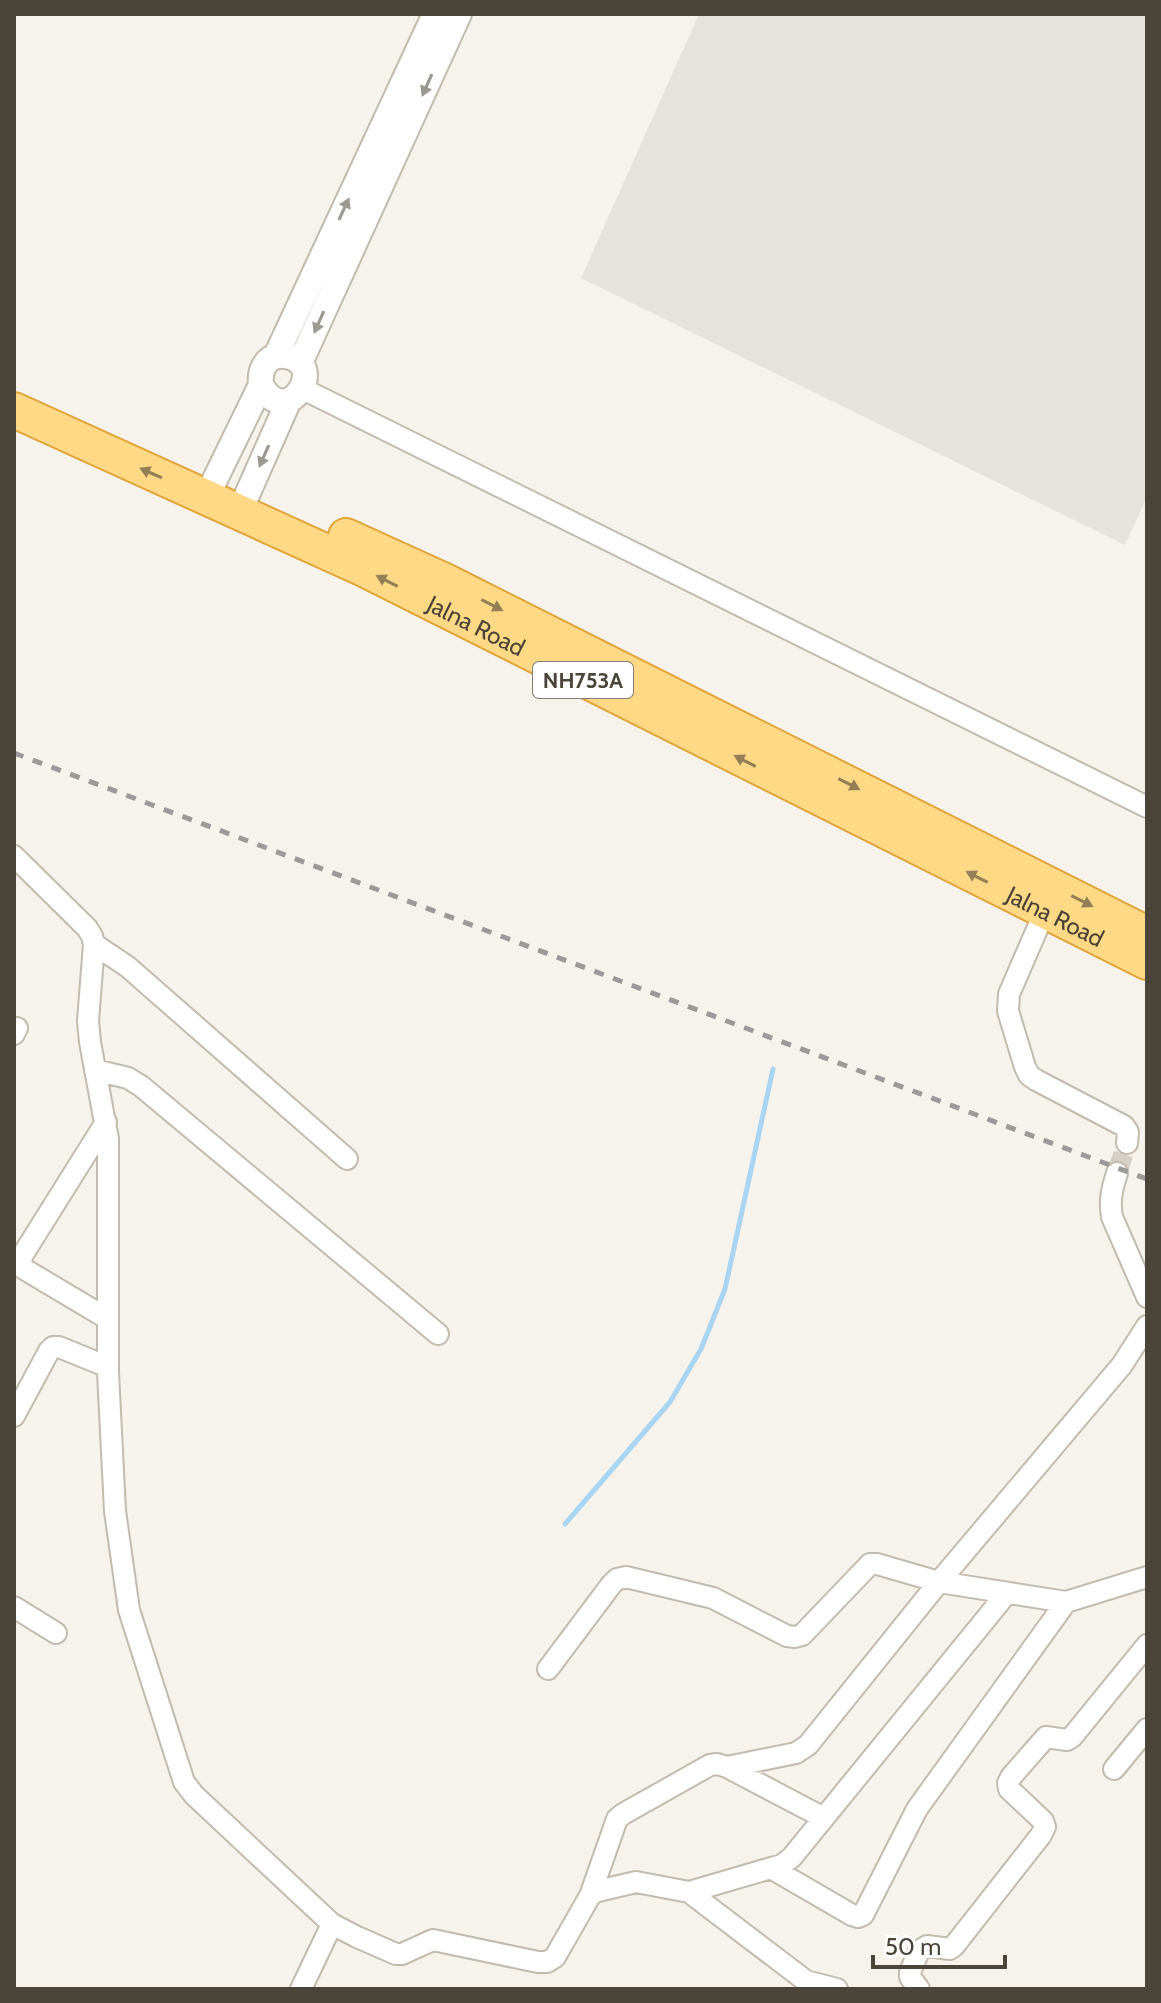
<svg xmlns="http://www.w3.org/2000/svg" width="1161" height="2003" font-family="Cabin,sans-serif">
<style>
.industrial{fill:#e6e2dd}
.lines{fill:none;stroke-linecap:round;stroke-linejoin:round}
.stream{stroke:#a9d4f2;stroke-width:5}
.minor-tunnel{stroke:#d4d0c8;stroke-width:20;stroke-dasharray:20 10;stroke-linecap:butt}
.minor-casing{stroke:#c2bbae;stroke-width:24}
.tertiary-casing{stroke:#c2bbae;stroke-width:28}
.trunk-casing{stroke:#e0a43c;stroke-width:38}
.minor{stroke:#fff;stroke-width:20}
.tertiary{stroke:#fff;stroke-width:24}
.trunk{stroke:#ffd985;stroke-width:34}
.rail{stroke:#9a9a9a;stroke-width:5;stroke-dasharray:10 10;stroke-linecap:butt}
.oneway{fill:#9c9892}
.oneway2{fill:#938057}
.labels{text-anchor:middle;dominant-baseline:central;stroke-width:8;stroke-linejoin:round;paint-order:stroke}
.shield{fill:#fff;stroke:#817c74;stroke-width:2}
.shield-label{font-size:22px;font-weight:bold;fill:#4b4439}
.street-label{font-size:24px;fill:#4b4439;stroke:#fff}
</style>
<rect width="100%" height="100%" fill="#f6f3ec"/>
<path class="industrial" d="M699,14H1147V497L1125,545L581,278Z"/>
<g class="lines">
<path class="stream" d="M565,1524L670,1402L701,1349L725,1289L773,1069"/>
<path class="minor-tunnel" d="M1117,1173L1127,1143"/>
<g class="minor-casing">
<path id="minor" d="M303,389L1147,807
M14,856L87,928L92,936L94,944L88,1021L90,1042L108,1139V1372L115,1511L129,1610L184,1782L194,1795L332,1924L357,1937L396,1954H402L433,1940L538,1962H547L555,1957L591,1894L598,1891L636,1882L689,1892L806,1981L837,1989
M1045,911L1009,994L1008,1011L1025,1067L1029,1075L1036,1080L1124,1126L1128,1132L1127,1143
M94,944L128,967L347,1159
M14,1034L17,1028
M95,1070L128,1078L141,1086L438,1334
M106,1122L22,1256L21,1265L24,1269L108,1319
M1117,1173C1112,1189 1109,1200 1112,1217L1147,1297
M14,1416L49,1351L53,1347H59L108,1367
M14,1607L56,1633
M548,1669L611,1585L617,1579L626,1577L713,1598L787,1636L795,1637L802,1635L870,1564H877L939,1582L1066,1602L1147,1577
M727,1767L796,1753L808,1745L939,1582L1122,1365L1147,1326
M1114,1769L1147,1729
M771,1868L852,1915L858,1917L863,1915L917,1809L1066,1602
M689,1892L771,1868L782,1865L792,1857L1007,1593
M590,1896L617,1819L623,1814L710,1765L717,1764L727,1767L824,1818
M301,1989L332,1924
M919,1989L910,1977V1972L919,1951L927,1946L950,1949L954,1946L1041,1835L1045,1827L1043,1821L1009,1789L1008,1783L1011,1777L1046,1737L1067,1740L1072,1737L1147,1645"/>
</g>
<g class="tertiary-casing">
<path id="tertiary" d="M276,356L435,14
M300,363L459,14
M206,498L261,385C259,369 267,354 285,356C330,361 288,433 261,385
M239,513L289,400"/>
</g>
<g class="trunk-casing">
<g id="trunk">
<path id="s1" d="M14,410L364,569L1147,962"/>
<path d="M346,536L445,581L1147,934"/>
</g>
</g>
<use href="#minor" class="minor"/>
<use href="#tertiary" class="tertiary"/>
<use href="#trunk" class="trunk"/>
<path class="rail" d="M14,753L1147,1179"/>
</g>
<defs><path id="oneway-solid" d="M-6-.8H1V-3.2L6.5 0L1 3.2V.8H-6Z" transform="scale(2)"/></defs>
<g class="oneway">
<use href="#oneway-solid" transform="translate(427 85) rotate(114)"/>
<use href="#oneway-solid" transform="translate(344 209) rotate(-65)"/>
<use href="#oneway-solid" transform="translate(319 322) rotate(114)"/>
<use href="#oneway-solid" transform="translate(264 456) rotate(114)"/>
</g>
<g class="oneway2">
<use href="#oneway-solid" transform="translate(151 473) rotate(-156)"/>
<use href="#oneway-solid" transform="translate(387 581) rotate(-153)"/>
<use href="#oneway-solid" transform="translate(492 605) rotate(27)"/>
<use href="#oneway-solid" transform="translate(745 761) rotate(-153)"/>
<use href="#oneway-solid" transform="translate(849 784) rotate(27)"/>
<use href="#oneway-solid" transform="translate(977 877) rotate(-153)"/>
<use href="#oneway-solid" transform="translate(1082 901) rotate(27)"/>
</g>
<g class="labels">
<rect class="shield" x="533" y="662" width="100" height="36" rx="6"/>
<g class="shield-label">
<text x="583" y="680">NH753A</text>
</g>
<g class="street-label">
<text stroke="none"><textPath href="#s1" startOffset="510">Jalna Road</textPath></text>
<text stroke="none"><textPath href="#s1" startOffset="1158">Jalna Road</textPath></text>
</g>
</g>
<rect width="1161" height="2003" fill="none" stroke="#4b4439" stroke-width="32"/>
<path d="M873 1955v12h132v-12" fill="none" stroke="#4b4439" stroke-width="4"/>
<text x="885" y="1955" font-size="24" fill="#4b4439" stroke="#ffffff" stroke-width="6" paint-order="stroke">50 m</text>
</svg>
